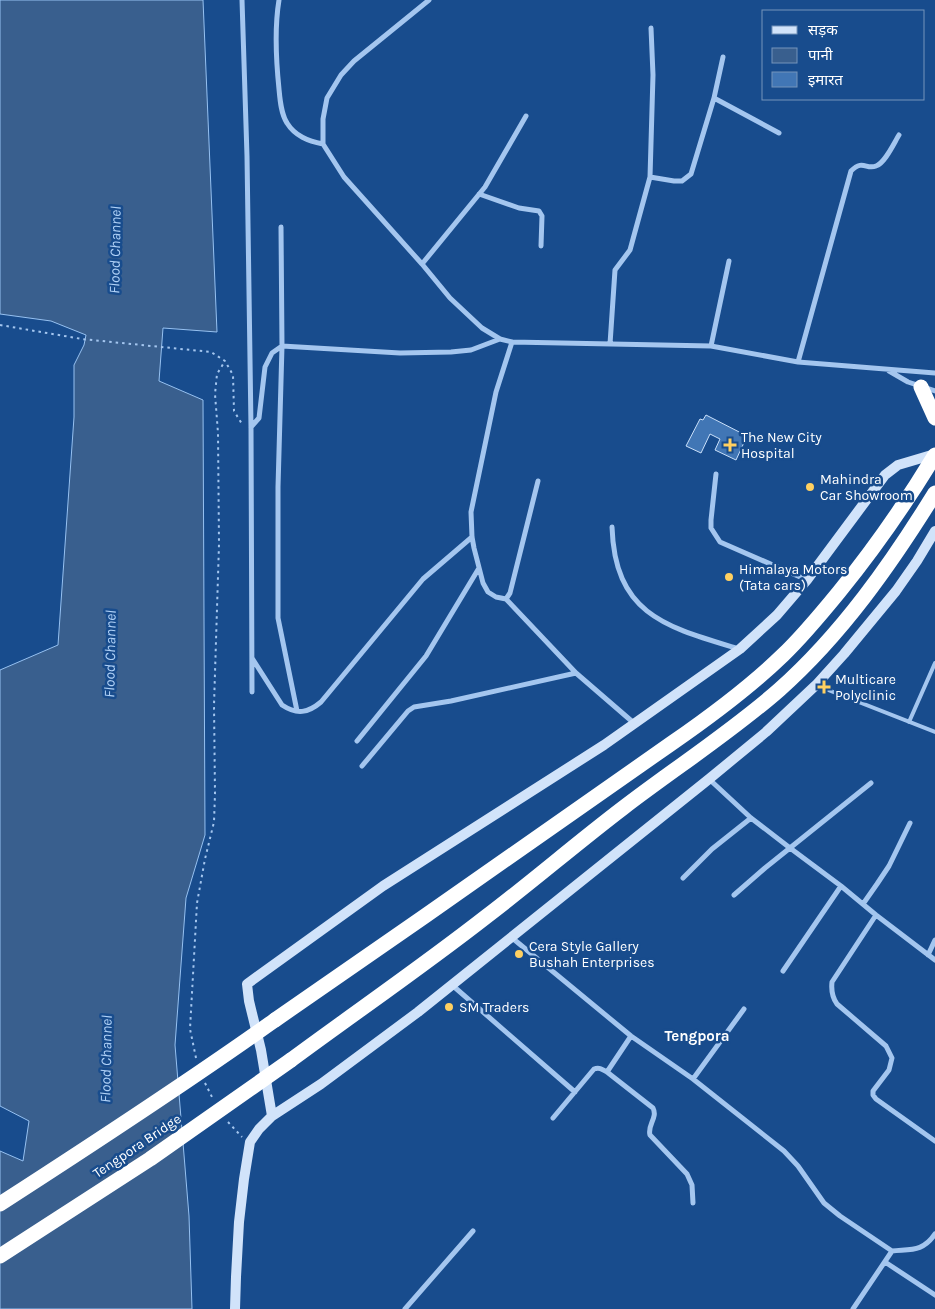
<svg xmlns="http://www.w3.org/2000/svg" width="935" height="1309" font-family="Karla,'Noto Sans Devanagari',sans-serif">
<style>
.water{fill:#395f8e;stroke:#96c1f1}
.building{fill:#4176b5;stroke:#cae0fa}
.lines{fill:none;stroke-linecap:round;stroke-linejoin:round}
.path{stroke:#a4c6ef;stroke-width:2;stroke-dasharray:2.5 4;stroke-linecap:butt}
.lane{stroke:#a4c6ef;stroke-width:4}
.street{stroke:#a4c6ef;stroke-width:5}
.secondary{stroke:#d1e3fa;stroke-width:10}
.highway{stroke:#fff;stroke-width:15}
.highway-bridge{stroke:#fff;stroke-width:15}
.poi-dot{fill:#ffd061;stroke:#184c8d;stroke-width:2}
.labels{text-anchor:middle;dominant-baseline:central;stroke-width:5;stroke-linejoin:round;paint-order:stroke}
.poi-label{font-size:14px;fill:#fff;stroke:#184c8d;text-anchor:start}
.street-label{font-size:14px;fill:#fff;stroke:#184c8d}
.water-label{font-size:15px;font-style:italic;fill:#afd0f6;stroke:#184c8d}
.neighbourhood-label{font-size:15px;font-weight:bold;fill:#fff;stroke:#184c8d}
</style>
<rect width="100%" height="100%" fill="#184c8d"/>
<path class="water" d="M0,0H203L217,332L163,328L159,381L203,400L205,835L186,898L175,1045L189,1216L192,1309H0V1151L23,1161L29,1121L0,1106V670L58,645L74,417V365L84,345L86,335L51,321L0,314Z"/>
<path class="building" d="M706,415L747,436L736,460L715,450L720,439L710,434L701,453L686,446L700,419L703,420Z"/>
<g class="lines">
<path class="path" d="M0,325L82,339L211,352L225,361L233,375L234,411L242,424
M196,1058L190,1029L197,903L205,859L214,822L215,794L214,705L219,544L218,433L215,394L217,374L225,361
M205,1083L213,1099
M228,1122L242,1137"/>
<path class="lane" d="M818,686L935,732
M909,722L935,663"/>
<path class="street" d="M242,0L247,156L251,427L252,692
M279,0C274,30 276,60 279,89C280,100 281,114 287,123C295,136 308,141 323,144
M429,0L354,61L341,75L327,98L323,119V144L344,177L422,264L450,298L482,328L500,339L512,342L711,346L798,362L935,373
M714,98L779,133
M650,177L674,181H682L691,174L714,98L723,57
M479,194L519,208L539,211L542,216L541,246
M281,227L282,346L278,487V618L297,711
M422,264L485,187L526,116
M512,342L496,392L471,512L472,537L474,548L483,583L488,592L496,597L506,599L510,593L538,481
M610,344L615,270L630,250L650,177L653,75L651,28
M711,346L729,261
M798,362L851,171C863,159 866,170 876,166C885,163 894,143 899,135
M889,371L908,382L935,391
M251,427L259,418L265,367L272,353L282,346L400,353L451,352L471,350L500,339
M716,474L711,520V528L720,542L807,580
M612,527C615,615 666,627 739,649
M506,599L576,673L635,724
M252,658L282,705C297,715 308,713 321,702L423,579L472,537
M357,741L426,656L479,568
M362,766L408,711L414,707L451,701L576,673
M709,779L751,818L790,848L841,886L876,915L935,960
M683,878L712,849L751,818
M734,895L765,868L871,783
M863,904L877,884L889,866L910,823
M876,915L832,982C831,991 832,997 837,1004L886,1046L892,1058L889,1070L873,1091V1095L876,1099L935,1141
M511,937L631,1036L693,1079L784,1151L798,1166L824,1203L840,1216L892,1251
M928,955L935,940
M783,971L841,886
M452,985L575,1092
M607,1072L653,1108C658,1118 647,1125 650,1135L687,1174L692,1185L693,1203
M693,1079L744,1009
M553,1118L594,1069C599,1067 602,1069 607,1072L631,1036
M885,1262L935,1295
M405,1309L473,1231
M853,1309L892,1251C911,1249 923,1252 935,1234"/>
<path class="secondary" d="M272,1116L261,1050L249,1001L247,984L383,886L604,745L740,649L777,615L807,580L885,475L898,465L935,454
M235,1309L236,1277L239,1222L244,1179L250,1142L259,1129L272,1116L321,1084L418,1012L709,779L766,732L816,685L844,654L896,591L917,561L935,531"/>
<path class="highway" d="M921,387L935,418
M275,1020L425,916L672,743C711,716 749,688 783,655C803,636 821,614 839,592C874,549 906,503 935,455
M291,1060C356,1012 423,966 487,916C533,881 577,843 623,808C675,768 730,733 779,690C842,634 891,564 935,493"/>
<path class="highway-bridge" d="M0,1204C93,1144 185,1084 275,1020
M0,1256L150,1159L291,1060"/>
</g>
<g class="poi-dot">
<path d="M727.5 437.5h5v5h5v5h-5v5h-5v-5h-5v-5h5z"/>
<circle cx="810" cy="487" r="5"/>
<circle cx="729" cy="577" r="5"/>
<path d="M821.5 679.5h5v5h5v5h-5v5h-5v-5h-5v-5h5z"/>
<circle cx="519" cy="954" r="5"/>
<circle cx="449" cy="1007" r="5"/>
</g>
<g class="labels">
<g class="poi-label">
<text x="741" y="437">The New City<tspan x="741" dy="16">Hospital</tspan></text>
<text x="820" y="479">Mahindra<tspan x="820" dy="16">Car Showroom</tspan></text>
<text x="739" y="569">Himalaya Motors<tspan x="739" dy="16">(Tata cars)</tspan></text>
<text x="835" y="679">Multicare<tspan x="835" dy="16">Polyclinic</tspan></text>
<text x="529" y="946">Cera Style Gallery<tspan x="529" dy="16">Bushah Enterprises</tspan></text>
<text x="459" y="1007">SM Traders</text>
</g>
<g class="street-label">
<text transform="translate(137 1146) rotate(-34)">Tengpora Bridge</text>
</g>
<g class="water-label">
<text transform="translate(115 250) rotate(-89)">Flood Channel</text>
<text transform="translate(110 654) rotate(-89)">Flood Channel</text>
<text transform="translate(106 1059) rotate(-89)">Flood Channel</text>
</g>
<g class="neighbourhood-label">
<text x="697" y="1036">Tengpora</text>
</g>
</g>
<rect x="762" y="10" width="162" height="90" fill="#184c8d" stroke="#7494bb"/>
<rect x="772" y="26" width="25" height="8" fill="#d1e3fa" stroke="#7494bb"/>
<text x="808" y="35" font-size="15" fill="#ffffff">सड़क</text>
<rect x="772" y="48" width="25" height="15" fill="#395f8e" stroke="#7494bb"/>
<text x="808" y="60" font-size="15" fill="#ffffff">पानी</text>
<rect x="772" y="72" width="25" height="15" fill="#4176b5" stroke="#7494bb"/>
<text x="808" y="85" font-size="15" fill="#ffffff">इमारत</text>
</svg>
